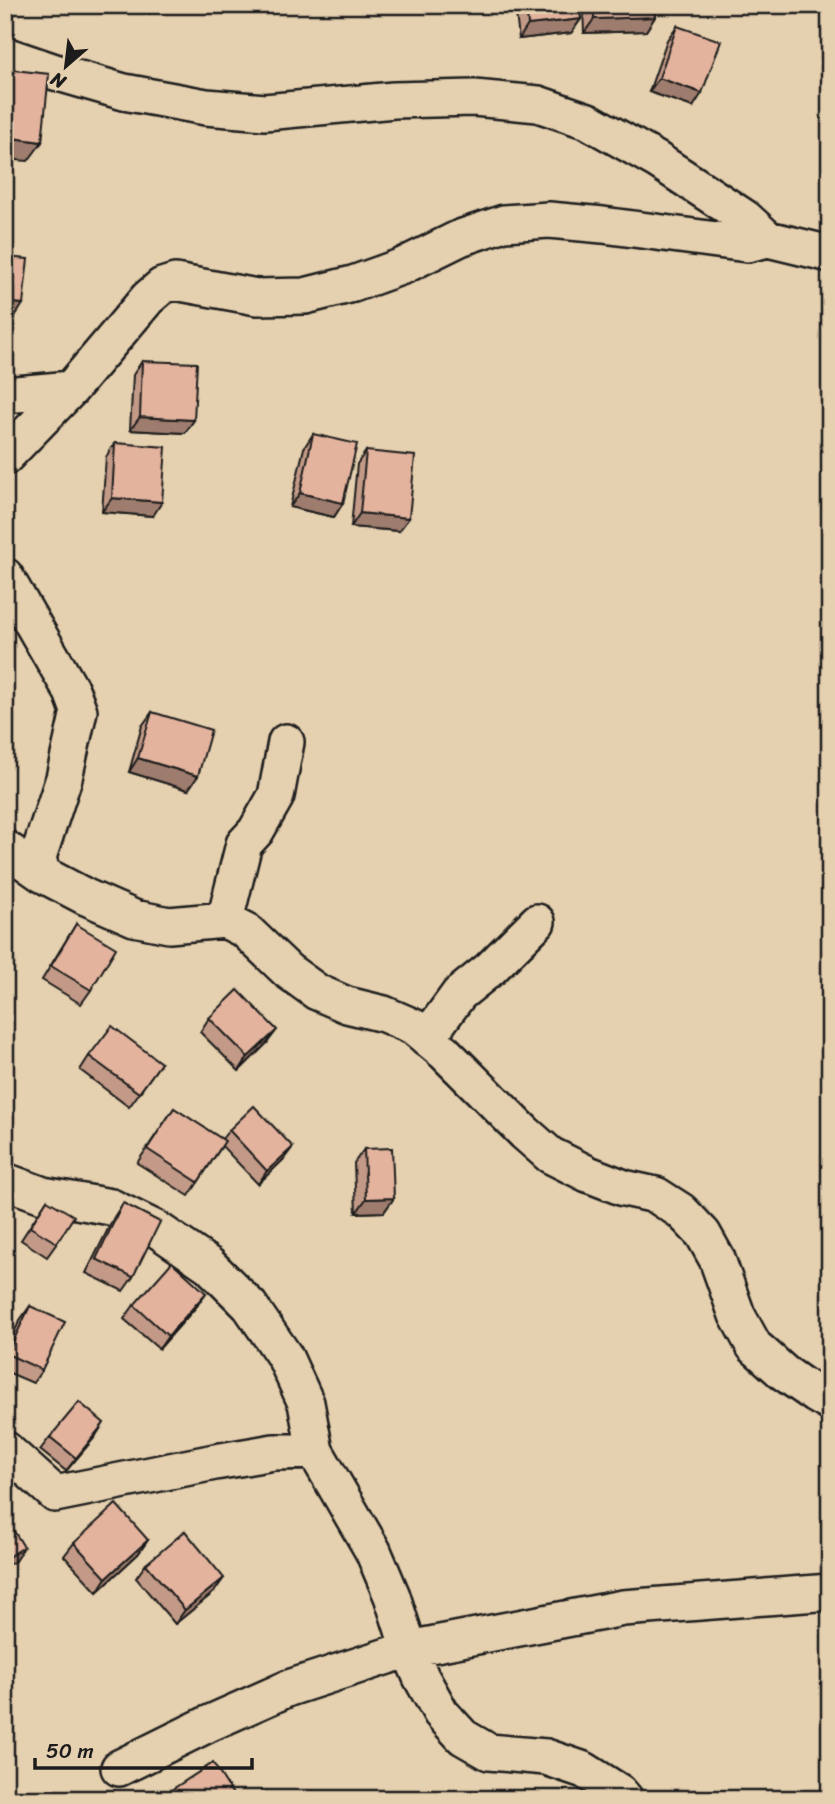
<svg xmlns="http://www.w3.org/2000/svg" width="835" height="1804" font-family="Sriracha,sans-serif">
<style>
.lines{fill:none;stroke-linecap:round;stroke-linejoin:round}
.minor-casing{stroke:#1c1c1c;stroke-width:40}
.minor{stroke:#e5d0af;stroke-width:35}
.wall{fill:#c39a87;stroke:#1c1c1c;stroke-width:2}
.shaded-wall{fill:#9f7d6e;stroke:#1c1c1c;stroke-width:2}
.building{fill:#e3b39d;stroke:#1c1c1c;stroke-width:2}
</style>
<rect width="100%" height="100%" fill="#e5d0af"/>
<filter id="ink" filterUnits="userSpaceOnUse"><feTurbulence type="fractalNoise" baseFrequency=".0143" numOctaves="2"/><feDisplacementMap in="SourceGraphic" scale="14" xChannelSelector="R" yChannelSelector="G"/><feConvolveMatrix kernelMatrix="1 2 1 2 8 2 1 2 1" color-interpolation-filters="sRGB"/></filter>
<g filter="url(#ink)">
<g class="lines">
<g class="minor-casing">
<path id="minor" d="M5,55L55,72L124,92L206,107L265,112L394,100L474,98L538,104L588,121L657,160L745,218L768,239L830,254
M5,395L71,389
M5,457L71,389L148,298L162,286L175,282L257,297L305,296L353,284L403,266L460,238L504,223L549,220L603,225L747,244L768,239
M5,576L72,692L79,711L64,778L38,857L42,874L86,897L134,918L169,925L225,920L245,930L288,971L317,992L347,1005L384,1014L414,1027L444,1052L525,1133L550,1155L588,1174L624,1188L656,1195L681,1211L703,1234L717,1259L737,1315L754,1346L783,1372L816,1395L830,1403
M5,848L42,874
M225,920L244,844L256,831L276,796L286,742
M427,1038L459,994L490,969L537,922
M5,1181L43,1195L111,1207L158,1230L209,1265L250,1306L285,1357L306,1403L315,1451
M5,1449L55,1494L215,1462L274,1452L315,1451L373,1551L392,1596L409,1649L421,1677L441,1713L463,1737L489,1752L546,1757L584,1770L619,1792L625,1799
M119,1768L208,1724L289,1688L409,1649L623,1608L830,1592"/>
</g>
<use href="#minor" class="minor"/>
</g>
<path class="wall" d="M515,5H579L581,19L571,33L519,39Z
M583,5H655V17L646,31L584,33Z
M677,26L693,107L649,92L667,40Z
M142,361L194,420L185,433L130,430L133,375Z
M313,434L343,503L334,517L290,507L304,448Z
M115,443L153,516L102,512L106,457Z
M366,451L399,531L351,527L357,464Z
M152,712L188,790L129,772L142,726Z
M76,924L91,990L81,1004L42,980Z
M209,1018L267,1043L239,1071L200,1032Z
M89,1056L161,1063L129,1107L80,1070Z
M174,1108L222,1139L229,1130L283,1160L258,1184L222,1146L189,1196L137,1163Z
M364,1149L394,1198L384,1212L356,1213L354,1163Z
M47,1200L57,1243L47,1257L21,1240Z
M123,1203L133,1277L123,1291L86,1273L114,1217Z
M134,1305L197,1306L159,1349L124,1319Z
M30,1306L42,1370L33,1383L5,1371V1351L20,1320Z
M50,1437H95L66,1471L40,1450Z
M148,1540L138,1554L97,1592L64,1556L74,1543Z
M146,1564L214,1592L175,1624L136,1578Z
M168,1792L236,1799H163Z"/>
<path class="shaded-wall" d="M655,17L646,31L584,33L594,19Z
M581,19L571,33L519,39L528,25Z
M659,78L702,93L693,107L649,92Z
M5,137L42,142L28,161L5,159Z
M5,302L23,304L14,318L5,317Z
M140,417L194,420L185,433L130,430Z
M300,493L343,503L334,517L290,507Z
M112,498L162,502L153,516L102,512Z
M360,513L409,518L399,531L351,527Z
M14,721L5,733V722Z
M138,758L198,776L188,790L129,772Z
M277,1030L267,1043L239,1071L248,1057Z
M293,1147L283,1160L258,1184L267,1171Z
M394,1198L384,1212L356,1213L366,1199Z
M206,1293L197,1306L159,1349L168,1336Z
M104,1423L95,1437L66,1471L76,1458Z
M148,1540L138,1554L97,1592L106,1578Z
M24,1547L15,1561L5,1567V1559Z
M224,1578L214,1592L175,1624L185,1610Z"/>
<path class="building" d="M526,5H579L581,19L528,25Z
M594,5H655V17L594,19Z
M677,26L721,41L702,93L659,78Z
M5,69L49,74L42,142L5,137Z
M5,257L28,259L23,304L5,302Z
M142,361L197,363L194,420L140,417Z
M313,434L357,444L343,503L300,493Z
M115,443L166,447L162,502L112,498Z
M366,451L415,456L409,518L360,513Z
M5,672H7L14,721L5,722Z
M152,712L211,730L198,776L138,758Z
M76,924L116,948L91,990L51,966Z
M238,990L277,1030L248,1057L209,1018Z
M112,1026L161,1063L139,1093L89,1056Z
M254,1106L293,1147L267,1171L229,1130Z
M174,1108L225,1141L198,1182L147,1149Z
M392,1148L394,1198L366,1199L364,1149Z
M47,1200L74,1216L57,1243L30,1227Z
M123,1203L160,1222L133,1277L96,1259Z
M172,1262L206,1293L168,1336L134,1305Z
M30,1306L65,1322L42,1370L7,1354Z
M79,1402L104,1423L76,1458L50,1437Z
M116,1504L148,1540L106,1578L74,1543Z
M5,1517L24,1547L5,1559Z
M185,1531L224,1578L185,1610L146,1564Z
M213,1763L236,1799H172L168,1792Z"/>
</g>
<rect width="835" height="1804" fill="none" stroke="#e5d0af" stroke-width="28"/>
<rect x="14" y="14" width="807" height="1776" fill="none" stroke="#1c1c1c" stroke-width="2.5" filter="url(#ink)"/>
<g transform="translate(66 66) rotate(208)" stroke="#e5d0af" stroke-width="5" paint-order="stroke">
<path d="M0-5L12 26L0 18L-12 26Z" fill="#1c1c1c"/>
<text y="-10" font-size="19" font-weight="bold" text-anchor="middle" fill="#1c1c1c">N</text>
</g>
<path d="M35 1758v10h217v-10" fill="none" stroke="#1c1c1c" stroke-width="3.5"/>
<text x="46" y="1758" font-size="21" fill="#1c1c1c" stroke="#e5d0af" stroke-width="5" paint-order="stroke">50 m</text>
</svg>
